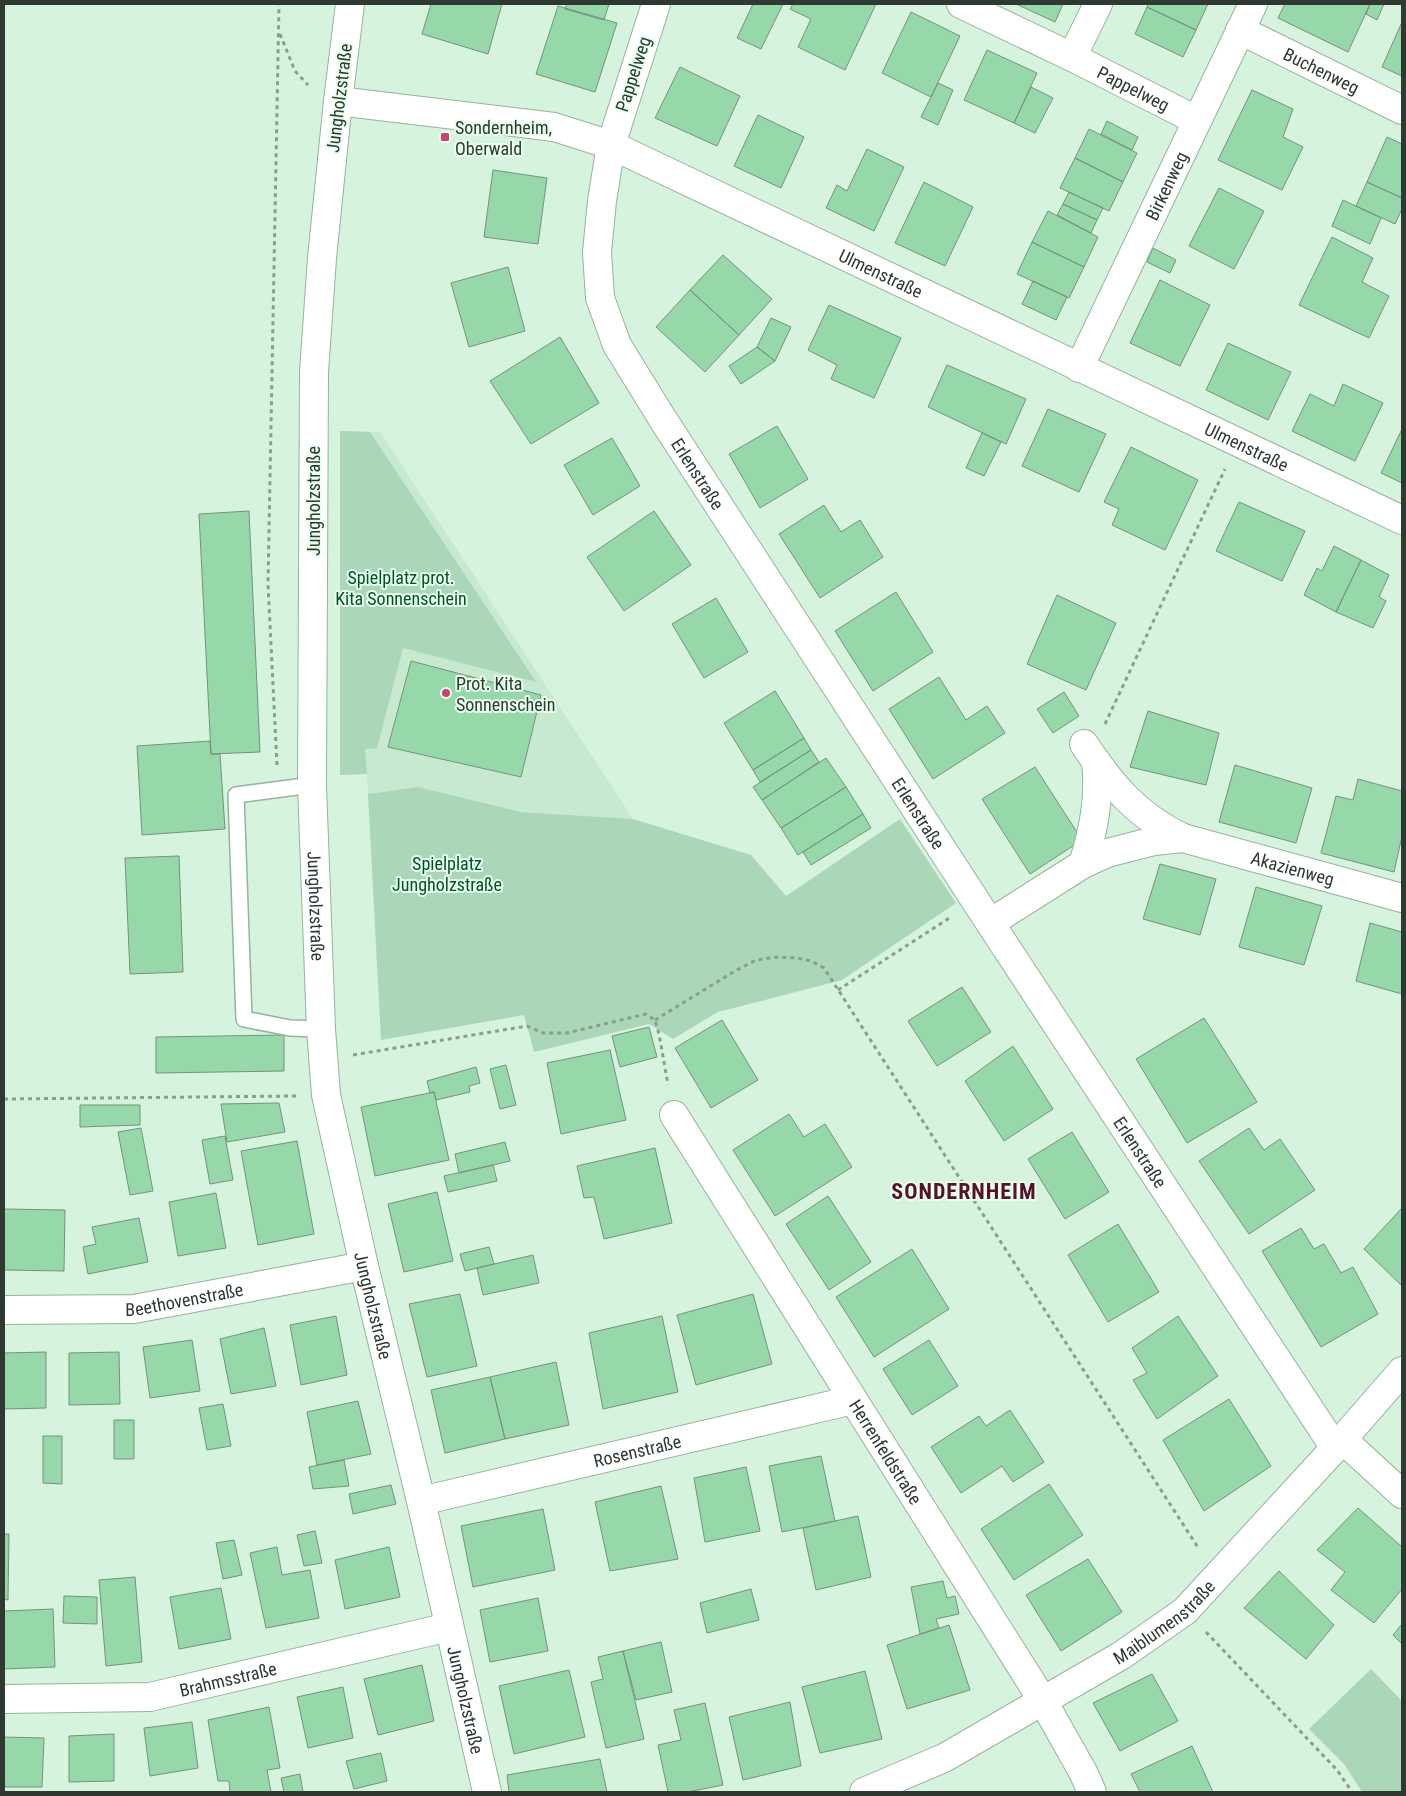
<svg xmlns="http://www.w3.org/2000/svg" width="1406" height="1796" font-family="'Roboto Condensed',sans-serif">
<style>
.built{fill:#c6e9d0}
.green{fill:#abd7b8}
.building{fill:#96d8aa;stroke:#76917e}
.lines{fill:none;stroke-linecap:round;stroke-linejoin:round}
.lane-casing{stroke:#97b29e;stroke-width:18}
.street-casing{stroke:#97b29e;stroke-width:30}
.path{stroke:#899e8f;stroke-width:3;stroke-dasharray:4 4;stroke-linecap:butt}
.lane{stroke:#fff;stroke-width:15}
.street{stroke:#fff;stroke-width:28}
.poi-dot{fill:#cc406f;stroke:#e8ffee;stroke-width:2}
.labels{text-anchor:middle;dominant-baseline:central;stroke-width:4;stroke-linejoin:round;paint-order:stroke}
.street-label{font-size:18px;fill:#2e3a31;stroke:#e8ffee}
.poi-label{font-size:18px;fill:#2e3a31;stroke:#e8ffee;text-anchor:start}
.park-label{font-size:18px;fill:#005129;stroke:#e8ffee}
.district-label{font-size:22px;font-weight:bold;letter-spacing:1px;fill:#56122a;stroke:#e8ffee}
</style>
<rect width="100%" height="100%" fill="#d6f3de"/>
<path class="built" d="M340,431L380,432L633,819L521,812L418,787L368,794L367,774L340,775Z"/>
<path class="green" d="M340,431L370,432L536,682L403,648L377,748L365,749L367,774L340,775Z
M418,787L521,812L633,819L751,855L786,896L900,819L956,903L842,980L718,1012L673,1039L649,1024L534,1052L524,1015L381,1040L368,794Z
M1371,1669L1402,1701V1792H1362L1344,1764L1309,1729Z"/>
<path class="building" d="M431,4H502L488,54L422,34Z
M567,4H609L604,20L565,9Z
M753,4H783L761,49L737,38Z
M793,4H876L845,70L798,47L811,19L790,9Z
M1016,4H1063L1055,22Z
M1148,4H1208L1196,30L1147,7Z
M1285,4H1370L1348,52L1278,18Z
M1370,4H1384L1377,20L1366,14Z
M558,6L617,23L595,92L536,74Z
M1147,7L1196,30L1183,57L1135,34Z
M911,12L960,36L931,97L882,73Z
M1402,22V76L1382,67Z
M987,50L1037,73L1014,123L964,100Z
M680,67L740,96L717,146L655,118Z
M938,83L953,90L938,125L921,117Z
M1031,87L1053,98L1035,133L1014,123Z
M1252,90L1293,109L1283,137L1303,147L1282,190L1218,160Z
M758,115L804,137L781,188L734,166Z
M1107,121L1138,137L1132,150L1101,134Z
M1089,129L1137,153L1123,182L1075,158Z
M1387,137L1402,144V198L1367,182Z
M867,149L904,167L874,231L826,208L837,185L847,191Z
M1075,158L1123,182L1109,211L1060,188Z
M493,170L547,178L538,244L484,237Z
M924,182L973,207L945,266L895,243Z
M1367,182L1402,198V209L1395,224L1356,206Z
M1219,188L1264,211L1234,269L1189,246Z
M1069,192L1103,208L1097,220L1063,204Z
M1343,200L1381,218L1370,244L1332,226Z
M1063,204L1097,220L1091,233L1057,215Z
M1048,211L1098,237L1084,267L1032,242Z
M1332,237L1373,258L1362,282L1389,296L1369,338L1299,305Z
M1032,242L1084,267L1069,298L1017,274Z
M1153,248L1176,260L1170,273L1147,262Z
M723,255L772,299L739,335L690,290Z
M508,267L525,331L469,347L451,283Z
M1160,280L1210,305L1180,366L1130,343Z
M1033,281L1067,297L1056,320L1022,304Z
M690,290L739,335L705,372L656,327Z
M829,305L901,338L874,398L831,379L837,365L808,350Z
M771,318L791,327L775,361L757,347Z
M560,337L599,403L531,444L490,381Z
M1228,343L1291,372L1268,420L1206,390Z
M757,347L775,361L741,384L729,366Z
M947,365L1026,399L1006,444L928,407Z
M1343,384L1383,403L1355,461L1292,431L1310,394L1334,406Z
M1048,409L1106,434L1079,492L1022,466Z
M777,426L808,479L760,508L729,454Z
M1402,429V483L1381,473Z
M982,433L1001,442L984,476L966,468Z
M612,438L640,486L593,515L564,465Z
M1131,447L1198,480L1165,550L1112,525L1119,509L1104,502Z
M1239,502L1305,531L1282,581L1216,551Z
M824,505L841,532L860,520L883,557L820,598L779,534Z
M249,511L260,752L211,754L199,514Z
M654,511L691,565L624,611L587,557Z
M1334,546L1361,560L1336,612L1304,595L1317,568L1322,571Z
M1361,560L1389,575L1379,597L1386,601L1373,628L1336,612Z
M896,592L933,652L873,691L835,631Z
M1057,595L1116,623L1086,690L1027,664Z
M716,598L748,652L704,678L672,624Z
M411,661L541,695L521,777L388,747Z
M939,677L966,720L987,706L1005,733L933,779L889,709Z
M775,691L804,738L753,770L724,723Z
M1064,692L1079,716L1053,733L1037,709Z
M1148,711L1219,733L1206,785L1130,767Z
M804,738L811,750L760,782L753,770Z
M210,741L211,754H220L225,829L142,835L137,746Z
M811,750L819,762L762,800L753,787Z
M826,758L846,787L781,828L762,800Z
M1235,765L1312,788L1296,843L1219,822Z
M1035,767L1082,840L1030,874L982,799Z
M1358,779L1402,791V836L1394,872L1321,853L1336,796L1353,800Z
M846,787L863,814L798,855L781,828Z
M863,814L871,828L811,865L803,852Z
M179,856L183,972L130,974L125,858Z
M1160,864L1216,879L1200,935L1143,919Z
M1256,887L1322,906L1304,965L1239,947Z
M1370,923L1402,932V994L1356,981Z
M962,987L991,1032L937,1066L908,1021Z
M1204,1018L1257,1102L1187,1143L1136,1059Z
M722,1020L758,1080L711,1108L675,1048Z
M649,1027L657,1057L620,1067L612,1036Z
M284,1035V1071L156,1073V1037Z
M1013,1046L1053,1109L1004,1141L965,1081Z
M610,1050L626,1120L561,1134L547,1063Z
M506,1065L516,1105L500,1109L490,1069Z
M476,1067L480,1083L469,1086L470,1092L436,1100L434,1092L430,1093L427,1081Z
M434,1092L449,1160L375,1176L361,1107Z
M279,1103L285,1132L227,1142L221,1104Z
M80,1105H140V1125L80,1127Z
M789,1114L804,1137L825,1124L852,1167L775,1216L733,1150Z
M141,1128L153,1191L130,1195L118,1132Z
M1249,1128L1264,1150L1280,1139L1315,1190L1249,1234L1199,1161Z
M1072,1132L1109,1192L1065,1219L1028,1159Z
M225,1136L233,1180L210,1184L202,1140Z
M297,1141L314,1234L258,1245L241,1151Z
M505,1142L510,1161L459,1173L455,1154Z
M655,1148L672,1223L604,1239L594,1197L584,1198L577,1166Z
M493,1165L497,1181L448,1192L444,1176Z
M437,1192L453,1261L404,1272L388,1204Z
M216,1193L226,1248L178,1256L169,1202Z
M828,1196L871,1262L829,1290L786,1224Z
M1402,1208V1286L1364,1249Z
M4,1209L65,1210L64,1271L4,1270Z
M139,1218L148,1262L88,1274L83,1247L96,1244L92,1227Z
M1118,1224L1159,1292L1108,1322L1068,1255Z
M1301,1228L1314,1249L1324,1244L1341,1273L1353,1267L1378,1314L1321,1347L1262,1251Z
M489,1247L494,1264L465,1271L460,1254Z
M912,1249L949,1309L874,1357L836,1297Z
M533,1255L539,1283L483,1295L477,1268Z
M460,1294L477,1366L427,1377L409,1304Z
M753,1294L772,1364L696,1385L677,1315Z
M336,1316L347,1375L301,1385L290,1325Z
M662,1316L678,1392L603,1409L589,1333Z
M1178,1316L1218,1376L1157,1419L1133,1380L1147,1373L1132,1348Z
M264,1328L276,1386L231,1394L220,1339Z
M192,1340L200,1391L150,1398L143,1347Z
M929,1340L958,1386L912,1415L883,1369Z
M46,1352V1408L4,1409V1353Z
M119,1352L120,1404L69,1405V1353Z
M556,1362L569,1425L505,1439L490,1377Z
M490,1377L505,1439L445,1453L431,1390Z
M1229,1399L1271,1466L1204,1511L1163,1440Z
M358,1401L371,1454L317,1465L307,1412Z
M223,1404L231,1446L207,1450L199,1408Z
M1010,1410L1044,1462L1013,1482L1002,1466L961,1493L931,1447L979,1416L986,1426Z
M114,1420H134V1459H114Z
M43,1436H62V1484L43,1483Z
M821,1456L835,1521L782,1532L769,1466Z
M344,1460L349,1486L313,1489L309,1467Z
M746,1467L760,1531L705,1542L694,1478Z
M1049,1484L1083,1535L1014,1580L981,1529Z
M391,1485L396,1504L353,1514L349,1494Z
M661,1486L678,1559L610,1571L595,1502Z
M1358,1508L1402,1547V1589L1374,1623L1331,1590L1345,1572L1317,1550Z
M543,1509L555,1570L473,1587L461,1526Z
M858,1516L871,1577L816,1590L803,1528Z
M315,1531L322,1563L304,1566L297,1535Z
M4,1534H9L8,1600L4,1599Z
M234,1540L242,1575L223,1579L216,1543Z
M277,1547L282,1575L310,1570L319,1618L266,1628L250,1553Z
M389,1547L400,1597L345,1609L335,1560Z
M1088,1559L1122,1612L1061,1651L1026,1595Z
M1279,1571L1334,1625L1306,1659L1244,1608Z
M135,1577L142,1662L106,1666L99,1580Z
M943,1581L947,1598L955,1596L959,1614L936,1619L939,1628L920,1634L911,1587Z
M221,1588L231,1639L179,1649L170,1597Z
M751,1589L759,1620L707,1633L700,1603Z
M64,1596L97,1597V1624L63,1623Z
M538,1598L548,1651L490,1662L480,1610Z
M53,1609L55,1667L4,1669V1611Z
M1402,1624V1644L1393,1635Z
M949,1625L970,1690L907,1709L887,1645Z
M661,1642L672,1692L636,1700L623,1651Z
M623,1651L644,1739L606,1748L591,1682L603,1679L598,1657Z
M422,1665L434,1721L378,1735L364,1679Z
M569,1670L585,1737L514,1754L499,1686Z
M865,1671L882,1739L820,1753L802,1687Z
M1152,1674L1178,1721L1120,1751L1093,1703Z
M343,1687L353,1738L308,1748L297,1697Z
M790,1702L801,1766L743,1780L729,1717Z
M705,1703L723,1785L688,1792H668L658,1745L681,1740L674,1710Z
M269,1707L280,1768L267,1770L271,1792H230L229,1781H218L208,1720Z
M192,1722L198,1768L150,1776L144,1728Z
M114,1734V1781L69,1782V1736Z
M4,1737L44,1738L42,1787H4Z
M1192,1746L1213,1792H1140L1131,1774Z
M381,1753L387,1781L354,1789L346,1761Z
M600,1759L607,1792H509L507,1775Z
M300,1774L303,1792H284L281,1778Z"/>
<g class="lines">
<g class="lane-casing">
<path id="lane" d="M312,785L236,795L244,1019L290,1028L321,1029"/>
</g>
<g class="street-casing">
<g id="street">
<path id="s1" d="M350,4L338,101L322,258L314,372L312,785L321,1029L326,1095L364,1266L421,1501L487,1792"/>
<path id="s2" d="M656,4L611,145L602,201L597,252L600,298L617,345L662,418L990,923L1335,1448"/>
<path id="s3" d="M961,4L1072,57L1196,120"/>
<path id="s4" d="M1240,30L1402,110"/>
<path d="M1072,57L1098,4"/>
<path id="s5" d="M338,101L554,127L611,145L1402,520"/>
<path id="s6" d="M1079,368L1253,4"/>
<path d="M1084,744C1112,786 1137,816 1183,838"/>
<path d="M1083,864C1094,829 1100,797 1096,761"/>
<path id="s7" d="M990,923L1083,864L1107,853L1154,841L1183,838L1402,898"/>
<path id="s8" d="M674,1115L1043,1701L1083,1772L1092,1792"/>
<path id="s9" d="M4,1310L134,1309L364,1266"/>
<path d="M1342,1439L1402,1494"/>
<path id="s10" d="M421,1501L853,1400"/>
<path id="s11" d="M4,1699L150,1697L449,1627"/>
<path id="s12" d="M864,1792L944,1758L1122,1655L1185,1611L1335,1448L1402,1371"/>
</g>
</g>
<path class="path" d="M280,34L295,71L308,85
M1105,724L1225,469
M277,765L268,584L279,4
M838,990L951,917
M655,1020L735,971L756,960L778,957L797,958L811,961L824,968L1199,1549
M353,1055L527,1026L543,1033H567L646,1014L655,1020L659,1034L668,1085
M4,1099L296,1096
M1206,1632L1337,1770L1352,1792"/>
<use href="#lane" class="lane"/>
<use href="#street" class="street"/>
</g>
<g class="poi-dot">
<rect x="440" y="132" width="10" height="10" rx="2.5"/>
<circle cx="446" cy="693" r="5"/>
</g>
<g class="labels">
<g class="street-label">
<text stroke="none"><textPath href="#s4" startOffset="91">Buchenweg</textPath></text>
<text transform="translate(633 74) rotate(-72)">Pappelweg</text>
<text stroke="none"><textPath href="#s3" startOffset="192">Pappelweg</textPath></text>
<text transform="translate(339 98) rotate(-83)">Jungholzstraße</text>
<text stroke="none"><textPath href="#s6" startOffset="202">Birkenweg</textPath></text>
<text stroke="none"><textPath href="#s5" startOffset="576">Ulmenstraße</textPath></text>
<text stroke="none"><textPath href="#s5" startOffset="981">Ulmenstraße</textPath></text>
<text stroke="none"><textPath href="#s2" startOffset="504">Erlenstraße</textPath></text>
<text transform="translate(313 501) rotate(-90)">Jungholzstraße</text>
<text stroke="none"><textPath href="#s2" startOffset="909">Erlenstraße</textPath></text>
<text stroke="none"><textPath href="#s7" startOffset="328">Akazienweg</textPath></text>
<text stroke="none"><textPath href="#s1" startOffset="904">Jungholzstraße</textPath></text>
<text stroke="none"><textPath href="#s2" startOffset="1314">Erlenstraße</textPath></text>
<text stroke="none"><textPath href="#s9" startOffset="181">Beethovenstraße</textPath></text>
<text stroke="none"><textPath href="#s1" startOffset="1309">Jungholzstraße</textPath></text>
<text stroke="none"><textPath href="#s10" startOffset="222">Rosenstraße</textPath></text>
<text stroke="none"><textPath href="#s8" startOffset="398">Herrenfeldstraße</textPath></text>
<text stroke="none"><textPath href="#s12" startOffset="346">Maiblumenstraße</textPath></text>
<text stroke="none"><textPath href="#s11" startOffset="226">Brahmsstraße</textPath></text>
<text stroke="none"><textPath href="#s1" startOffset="1714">Jungholzstraße</textPath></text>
</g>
<g class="poi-label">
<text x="455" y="127">Sondernheim,<tspan x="455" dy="21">Oberwald</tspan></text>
<text x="456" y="683">Prot. Kita<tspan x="456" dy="21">Sonnenschein</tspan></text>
</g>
<g class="park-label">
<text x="401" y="577">Spielplatz prot.<tspan x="401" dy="21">Kita Sonnenschein</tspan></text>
<text x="447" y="863">Spielplatz<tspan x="447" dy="21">Jungholzstraße</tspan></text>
</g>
<g class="district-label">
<text x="964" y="1191">SONDERNHEIM</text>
</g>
</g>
<rect width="1406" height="1796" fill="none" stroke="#2e3a31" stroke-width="10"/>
</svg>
